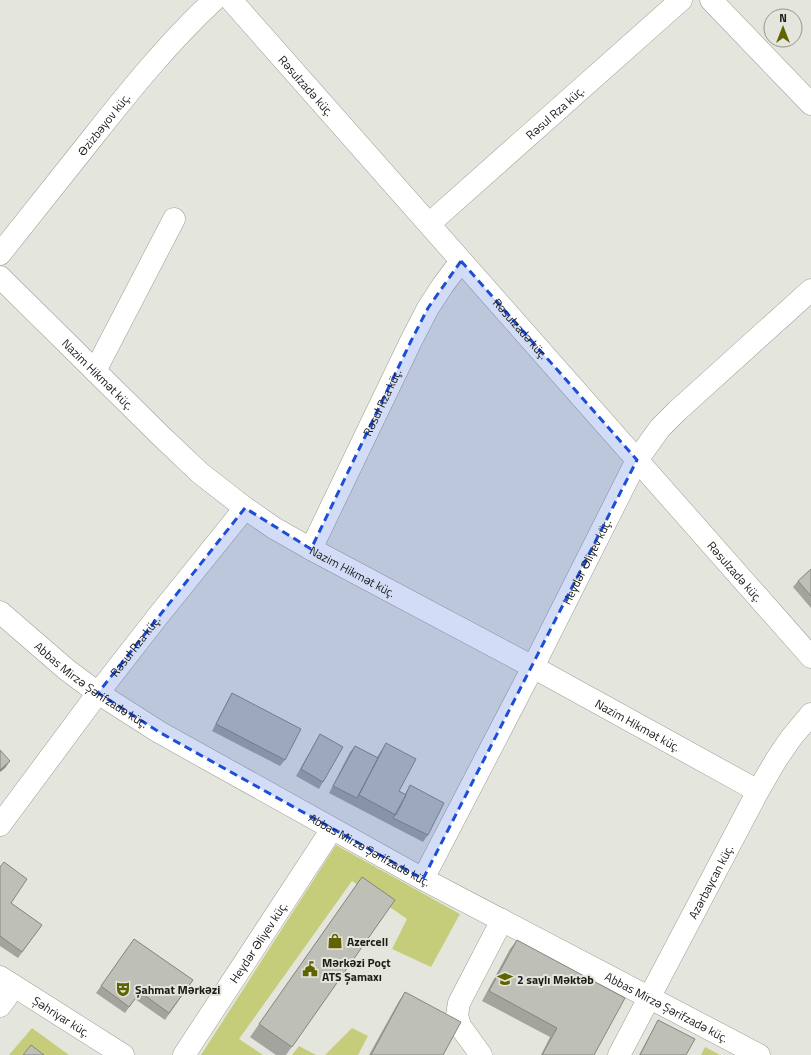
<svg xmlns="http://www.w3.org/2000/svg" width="811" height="1055" font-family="'Titillium Web',sans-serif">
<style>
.green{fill:#c6cd7a}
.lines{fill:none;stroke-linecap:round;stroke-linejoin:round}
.minor-casing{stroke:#9d9e96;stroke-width:23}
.minor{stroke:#fff;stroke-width:22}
.wall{fill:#a3a49d}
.shaded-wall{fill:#858680}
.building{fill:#bebfb7;stroke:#858680}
.marked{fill:#1d4ed8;fill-opacity:0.2;stroke:#1d4ed8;stroke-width:3;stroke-dasharray:8 5;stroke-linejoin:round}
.labels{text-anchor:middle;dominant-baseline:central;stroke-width:4;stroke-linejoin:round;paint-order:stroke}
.street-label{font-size:12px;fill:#1c1c19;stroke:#e4e5dd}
.poi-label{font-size:12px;font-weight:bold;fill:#1c1c19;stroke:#e4e5dd;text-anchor:start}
</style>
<rect width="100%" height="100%" fill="#e4e5dd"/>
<path class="green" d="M336,845L460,914L431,967L392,949L407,919L352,881L239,1039L263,1055H201Z
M32,1028L69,1055H9Z
M352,1028L368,1036L358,1055H325Z
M299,1046L316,1055H292Z
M705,1047L720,1055H701Z"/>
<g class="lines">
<g class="minor-casing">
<g id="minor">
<path id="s1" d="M231,0L811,657"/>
<path d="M711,0L811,104"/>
<path id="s2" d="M429,224L681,0"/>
<path id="s3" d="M0,254C31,215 62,176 93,137C131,89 169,42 214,0"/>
<path id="s4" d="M0,277L159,434L200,473L245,508L274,528L311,549L533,667L758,791"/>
<path d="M95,371L174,219"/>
<path id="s5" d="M311,549L411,341L428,308L443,285L461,261"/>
<path id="s6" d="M0,612L67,670L98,693L159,732L423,879L759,1055"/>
<path id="s7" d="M0,825L98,693L158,616L245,508"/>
<path id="s8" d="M423,879L533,667L637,460L660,428L677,411L811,290"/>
<path id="s9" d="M0,977L123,1055"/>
<path d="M0,1006L14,987"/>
<path id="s10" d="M184,1055L332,829"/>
<path d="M481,1055L460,1026L457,1015L459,1003L502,920"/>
<path id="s11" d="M619,1055L758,791L776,760L791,738L811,714"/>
</g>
</g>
<use href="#minor" class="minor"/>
</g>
<path class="wall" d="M811,569V608L793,587L798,581Z
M232,693L285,760L280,766L212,731L228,700Z
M320,734L323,782L319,789L296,776Z
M386,743L399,791L405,794L410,785L428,835L423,842L329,793L350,752L355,746L377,757Z
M0,867L11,903L42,925L18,958L0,946Z
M362,877L395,900L286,1055H276L250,1037Z
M134,939L193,980L165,1020L135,999L125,1013L96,993Z
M517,940L594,1055H541L550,1037L482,1001L510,949Z
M405,992L443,1055H369L399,1001Z
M658,1020L686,1055H639Z"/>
<path class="shaded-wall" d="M10,761L5,768L0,772V770Z"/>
<path class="building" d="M811,569V596L798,581Z
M232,693L301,729L285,760L216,724Z
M320,734L343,747L323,782L301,769Z
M386,743L416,759L399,791L406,795L396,815L359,795Z
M355,746L378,758L357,798L333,786Z
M0,750L10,761L0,770Z
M410,785L444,803L428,835L393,818L406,795V794Z
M4,862L27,879L11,903L42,925L22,952L0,936V867Z
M362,877L395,900L292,1047L259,1024Z
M134,939L193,980L169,1013L140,992L129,1007L101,986Z
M517,940L625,998L594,1055H542L557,1028L489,991Z
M405,992L461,1022L443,1055H371Z
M658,1020L695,1039L686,1055H640Z
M31,1045L44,1055H23Z"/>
<path class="marked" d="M461,261L637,460L423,879L159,732L98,693L245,508L311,549L411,341L428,308Z"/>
<defs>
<g id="shop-bare" transform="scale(1.2)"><path d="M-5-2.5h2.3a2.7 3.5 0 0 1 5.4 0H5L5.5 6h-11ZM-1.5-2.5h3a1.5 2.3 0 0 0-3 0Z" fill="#5f6300" stroke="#e4e5dd" stroke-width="2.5" paint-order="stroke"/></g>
<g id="civic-bare" transform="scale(1.2)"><path d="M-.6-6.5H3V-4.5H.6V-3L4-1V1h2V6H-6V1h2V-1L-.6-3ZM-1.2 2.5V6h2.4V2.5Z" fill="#5f6300" stroke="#e4e5dd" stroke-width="2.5" paint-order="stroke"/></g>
<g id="school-bare" transform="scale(1.2)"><path d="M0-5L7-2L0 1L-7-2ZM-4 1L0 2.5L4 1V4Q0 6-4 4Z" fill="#5f6300" stroke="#e4e5dd" stroke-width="2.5" paint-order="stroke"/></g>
<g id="theatre-bare" transform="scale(1.2)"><path d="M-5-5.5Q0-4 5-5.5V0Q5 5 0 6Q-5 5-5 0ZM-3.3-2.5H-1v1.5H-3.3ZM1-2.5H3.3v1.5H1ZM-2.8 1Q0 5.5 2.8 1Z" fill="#5f6300" stroke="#e4e5dd" stroke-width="2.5" paint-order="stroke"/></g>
</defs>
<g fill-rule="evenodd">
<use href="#shop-bare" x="335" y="941"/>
<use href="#civic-bare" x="310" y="969"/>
<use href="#school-bare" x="505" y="979"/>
<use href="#theatre-bare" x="123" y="989"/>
</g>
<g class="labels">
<g class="street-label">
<text stroke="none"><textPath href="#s1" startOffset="114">Rəsulzadə küç.</textPath></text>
<text stroke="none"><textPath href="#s2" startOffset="168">Rəsul Rza küç.</textPath></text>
<text stroke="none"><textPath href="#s3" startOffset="166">Əzizbəyov küç.</textPath></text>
<text stroke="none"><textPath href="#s1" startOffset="438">Rəsulzadə küç.</textPath></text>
<text stroke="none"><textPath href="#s4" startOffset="138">Nazim Hikmət küç.</textPath></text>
<text stroke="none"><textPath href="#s5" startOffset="163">Rəsul Rza küç.</textPath></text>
<text stroke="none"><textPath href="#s8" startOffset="357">Heydər Əliyev küç.</textPath></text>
<text stroke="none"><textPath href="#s4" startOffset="462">Nazim Hikmət küç.</textPath></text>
<text stroke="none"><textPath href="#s1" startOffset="762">Rəsulzadə küç.</textPath></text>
<text stroke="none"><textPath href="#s7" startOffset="224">Rəsul Rza küç.</textPath></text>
<text stroke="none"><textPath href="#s6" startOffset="117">Abbas Mirzə Şərifzadə küç.</textPath></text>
<text stroke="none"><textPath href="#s4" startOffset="786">Nazim Hikmət küç.</textPath></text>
<text stroke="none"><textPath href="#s6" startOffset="441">Abbas Mirzə Şərifzadə küç.</textPath></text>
<text stroke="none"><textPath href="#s11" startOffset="196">Azərbaycan küç.</textPath></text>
<text stroke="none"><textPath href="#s10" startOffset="135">Heydər Əliyev küç.</textPath></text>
<text stroke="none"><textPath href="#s6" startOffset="777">Abbas Mirzə Şərifzadə küç.</textPath></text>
<text stroke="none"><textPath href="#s9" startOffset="73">Şəhriyar küç.</textPath></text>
</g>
<g class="poi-label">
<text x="347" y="941">Azercell</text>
<text x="322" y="962">Mərkəzi Poçt<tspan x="322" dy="14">ATS Şamaxı</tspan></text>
<text x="517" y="979">2 saylı Məktəb</text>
<text x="135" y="989">Şahmat Mərkəzi</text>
</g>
</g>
<g transform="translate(783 28)"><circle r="19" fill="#e4e5dd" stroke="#94958f"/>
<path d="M0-3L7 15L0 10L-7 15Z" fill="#5f6300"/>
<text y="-6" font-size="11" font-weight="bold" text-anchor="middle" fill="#1c1c19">N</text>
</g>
</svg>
